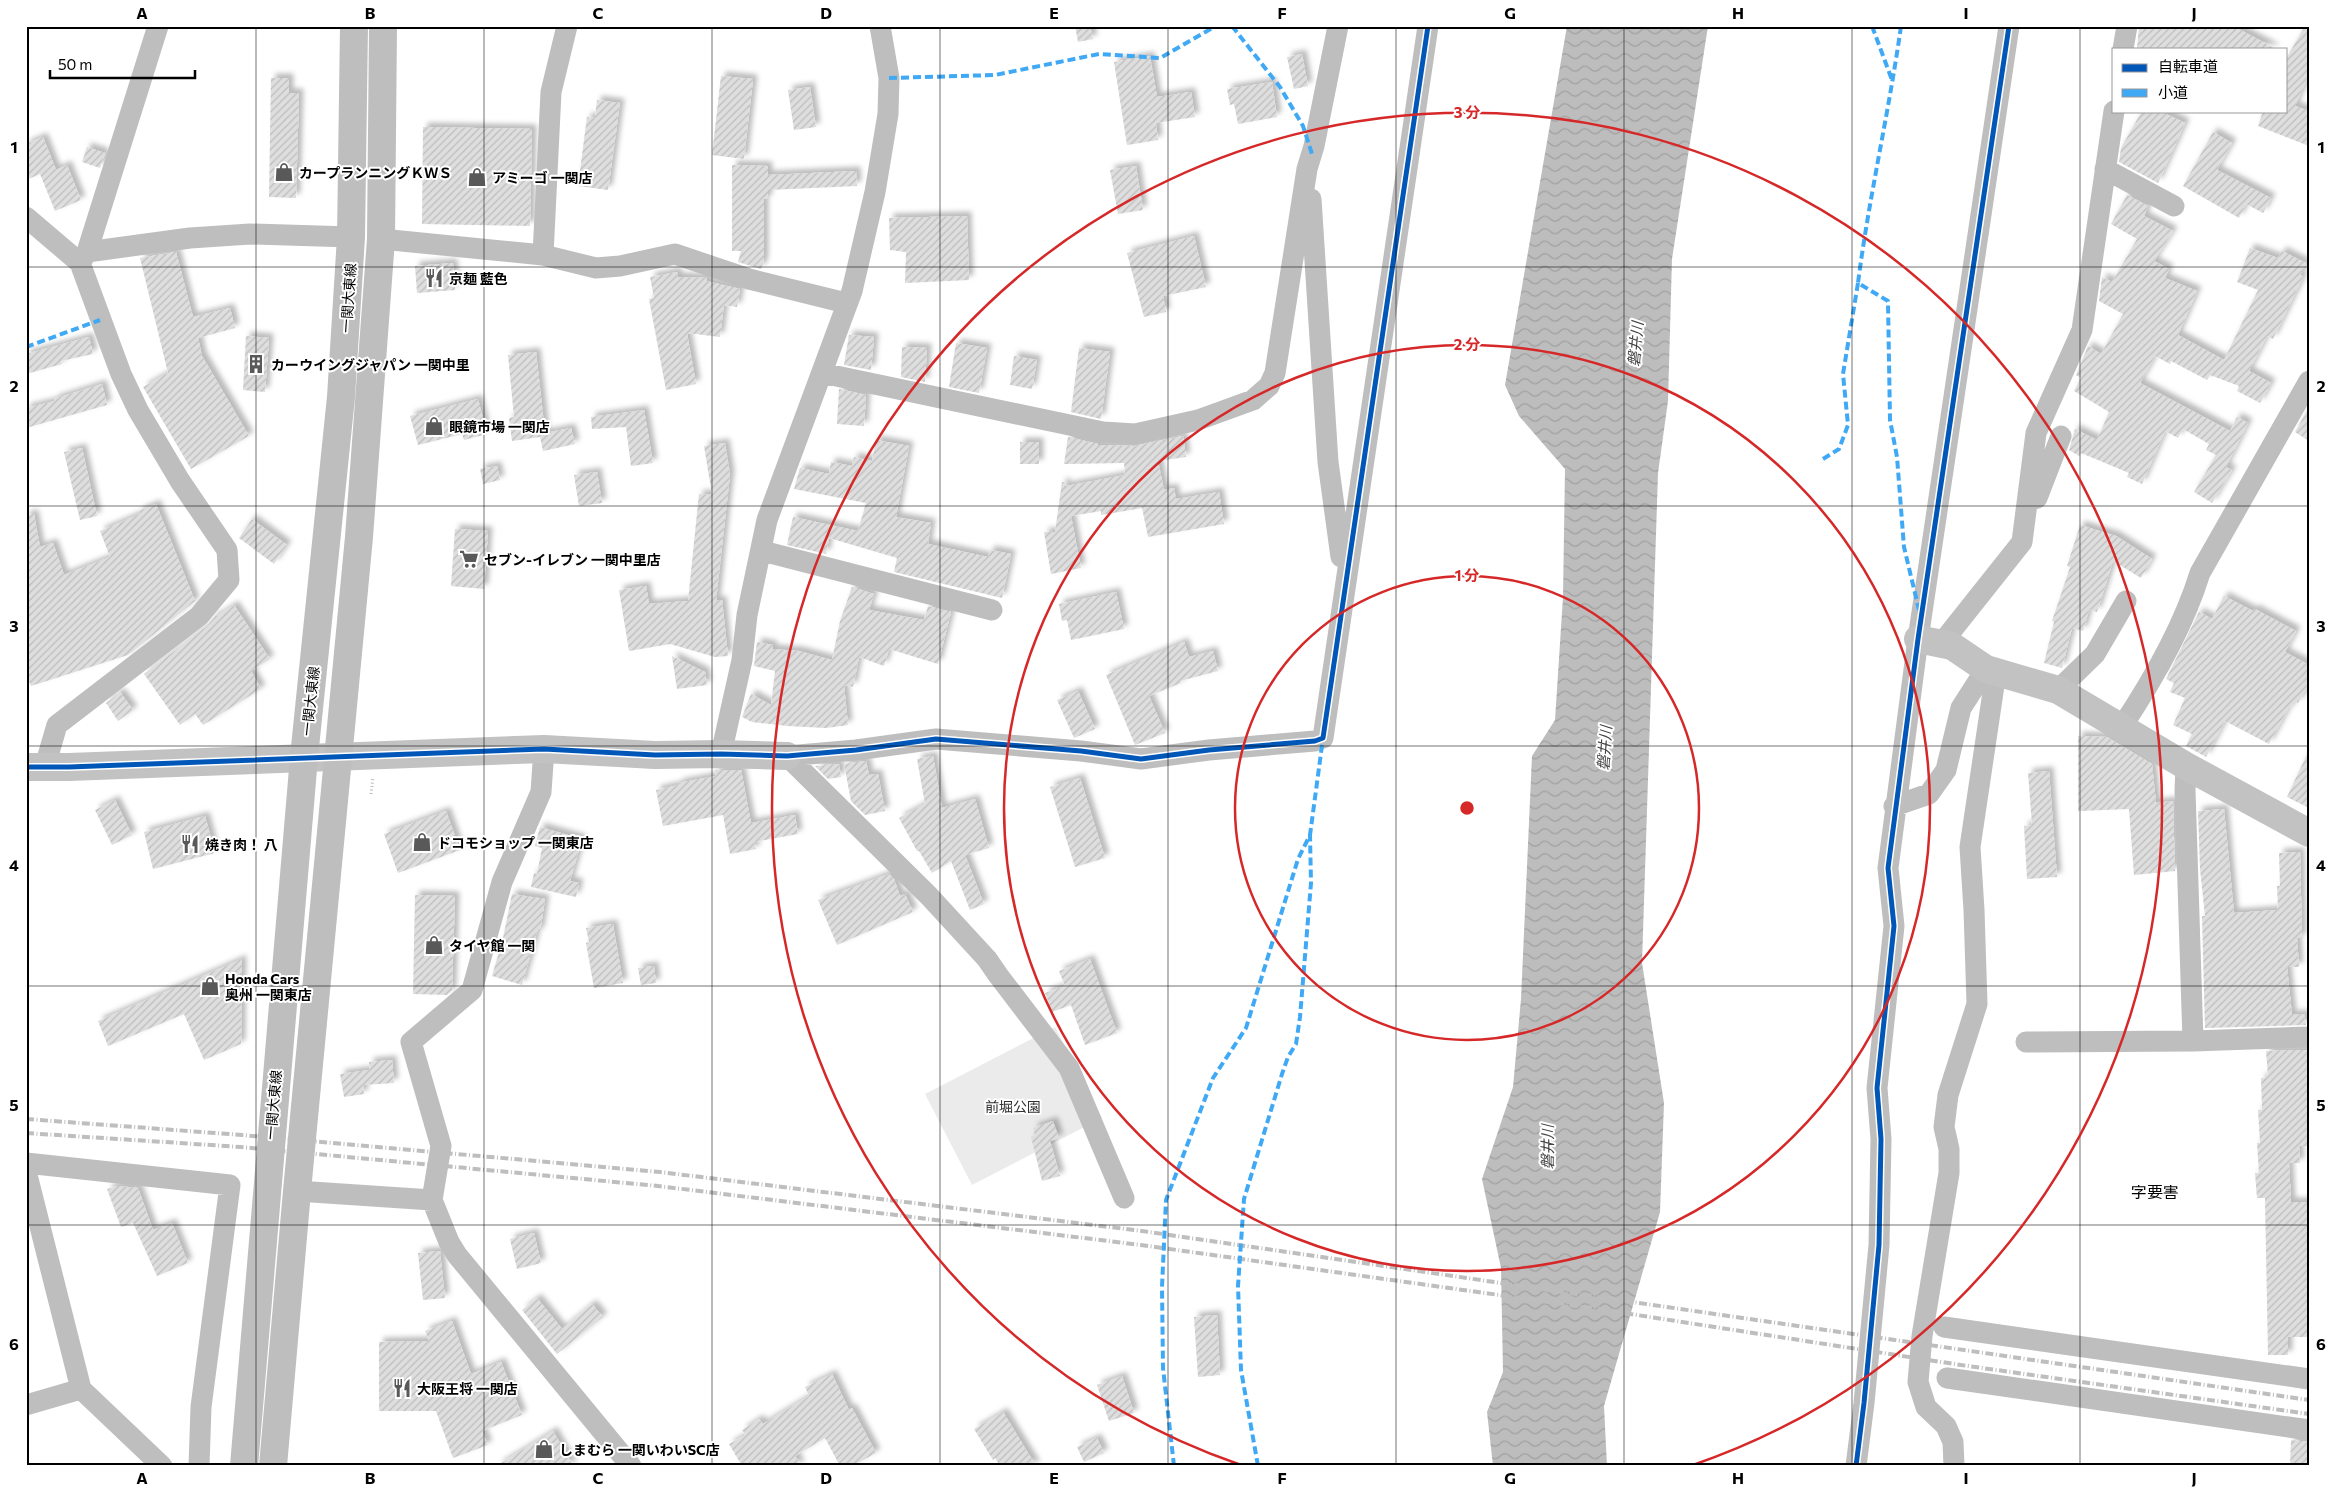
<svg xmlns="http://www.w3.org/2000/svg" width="2335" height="1492" font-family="Commissioner,'Noto Sans JP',sans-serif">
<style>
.green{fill:#ebebeb}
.water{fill:url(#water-waves)}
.building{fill:url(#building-hatch);filter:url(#shadow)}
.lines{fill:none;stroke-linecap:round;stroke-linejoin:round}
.path{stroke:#b9b9b9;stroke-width:3;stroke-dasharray:1 2.5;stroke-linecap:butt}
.street{stroke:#bebebe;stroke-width:21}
.secondary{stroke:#c2c2c2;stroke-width:28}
.primary{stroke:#bebebe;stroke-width:28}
.rail{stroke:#bebebe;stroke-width:4;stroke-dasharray:8 2.5 1 2.5;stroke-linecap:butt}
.quiet{stroke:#3fa9f5;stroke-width:4;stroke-dasharray:8 4;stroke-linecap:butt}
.cycleway-casing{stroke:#fff;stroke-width:8}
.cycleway{stroke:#0057b8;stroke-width:5}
.grid{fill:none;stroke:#000;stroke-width:1;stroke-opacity:0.55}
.ring{fill:none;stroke:#d62828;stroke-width:2.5}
.labels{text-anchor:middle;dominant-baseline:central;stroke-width:4;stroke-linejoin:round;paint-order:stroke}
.poi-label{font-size:14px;font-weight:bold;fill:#000;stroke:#fff;text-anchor:start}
.street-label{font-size:14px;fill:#000;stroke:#fff}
.park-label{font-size:14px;fill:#313131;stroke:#fff}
.water-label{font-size:15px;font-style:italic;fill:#424242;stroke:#fff}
.quarter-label{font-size:16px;fill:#000;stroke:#fff}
.centre{fill:#d62828;stroke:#fff;stroke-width:2.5}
.ring-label{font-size:15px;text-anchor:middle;font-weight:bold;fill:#d62828;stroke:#fff;stroke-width:4;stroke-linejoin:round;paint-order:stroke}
.neatline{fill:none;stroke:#000;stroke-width:2}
.grid-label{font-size:16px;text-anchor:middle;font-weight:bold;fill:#000}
</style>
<defs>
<pattern id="water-waves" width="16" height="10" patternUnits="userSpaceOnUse" patternTransform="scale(1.25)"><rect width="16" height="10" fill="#bdbdbd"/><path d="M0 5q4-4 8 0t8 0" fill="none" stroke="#a1a1a1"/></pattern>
<pattern id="building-hatch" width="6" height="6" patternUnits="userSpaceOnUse" patternTransform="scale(1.25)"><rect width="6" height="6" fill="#dedede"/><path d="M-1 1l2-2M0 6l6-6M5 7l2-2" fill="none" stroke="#bdbdbd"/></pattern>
<filter id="shadow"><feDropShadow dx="4.5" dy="-4.5" stdDeviation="2.5" flood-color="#0004"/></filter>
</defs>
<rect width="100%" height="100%" fill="#fff"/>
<path class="green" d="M1055,1027L1102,1118L972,1185L925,1094Z"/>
<path class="water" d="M1567,26H1708L1672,259L1668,401L1658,473L1642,963L1664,1103L1660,1212L1604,1406L1607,1466H1493L1487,1412L1503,1372L1501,1268L1482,1179L1513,1087L1521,999L1532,756L1555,720L1563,597L1565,469L1519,416L1505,385Z"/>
<path class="building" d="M1075,26H1090L1093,39L1078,42Z
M2139,26H2233L2276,49H2137Z
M2305,26H2309V74L2295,106L2309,111V146L2258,126L2263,111H2286V59Z
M1302,54L1308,86L1294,89L1287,57Z
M1150,56L1157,97L1191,92L1195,117L1156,123L1158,140L1127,145L1114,62Z
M721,76L753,79L744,159L712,155Z
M271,78H289V93H299L296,198L269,197Z
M1272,82L1277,117L1238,124L1234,104L1230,105L1227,89Z
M810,87L816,127L794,130L788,90Z
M597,100L620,103L608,190L578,186L587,117L595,118Z
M2142,111H2160L2185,123L2158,183L2119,162L2121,148Z
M423,127L532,129L530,226L422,224Z
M2213,132L2232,143L2217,170L2271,198L2263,213L2246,204L2239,218L2183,186Z
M43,137L56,170L67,165L81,200L55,211L40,174L26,180V144Z
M87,147L105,153L100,168L82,162Z
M732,165L768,166V175L856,171L857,186L768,190V199H764V260L761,269L738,262L741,251H732Z
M1136,166L1143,210L1118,214L1110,170Z
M2127,195L2148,206L2144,216L2173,231L2154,261L2169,269L2165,278L2197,291L2178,335L2224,360L2258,290L2237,282L2250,248L2278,258L2282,251L2306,263L2300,275L2303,277L2273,339L2267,336L2249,371L2271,383L2260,403L2237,391L2239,386L2210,375L2207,380L2171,361L2170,364L2155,356L2140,383L2230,431L2237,417L2248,423L2226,467L2232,470L2212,503L2194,492L2216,455L2206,450L2209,444L2183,429L2178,438L2165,431L2142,484L2127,477L2129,473L2081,453L2079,456L2069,450L2075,429L2097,440L2109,412L2074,391L2081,378L2076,375L2088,346L2101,354L2123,314L2099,301L2102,277L2112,282L2137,239L2111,224Z
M967,216L969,280L905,283L906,252L890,250L889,218Z
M1194,236L1206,287L1163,296L1166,312L1144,317L1127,253Z
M176,252L193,317L230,308L235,328L198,338L202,356L249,436L191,469L143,387L168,373L140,258Z
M453,263L455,290L417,293L415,266Z
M677,272L678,277L707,278L706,281L740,289L737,307L724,305L720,337L687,333L696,384L666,390L649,299L654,298L650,277Z
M849,335L874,337L871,370L844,365Z
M246,336L269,338L265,392L243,390Z
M89,337L93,354L61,361L62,364L26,374V354Z
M956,343L987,348L979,393L949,387Z
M902,347L927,348L925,382L901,377Z
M1079,348L1110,352L1101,419L1071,412Z
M536,352L545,433L571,428L575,444L543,451L540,437L512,441L509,418L514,417L508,355Z
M1014,356L1037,360L1032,389L1010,385Z
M102,384L107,405L26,428V408L55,401L54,399Z
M839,389L866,395L864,426L837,424Z
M478,399L487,434L464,440L462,434L418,445L410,416Z
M2309,407V441L2295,432Z
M644,410L653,463L631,466L626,427L592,429L591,417Z
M1183,436L1186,457L1158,461L1164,490L1174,488L1176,499L1219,492L1224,524L1148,537L1142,508L1101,515V511L1071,516L1081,568L1051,574L1044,532H1055L1062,482H1065L1066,486L1125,475L1124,463L1064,464L1068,437L1098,444V445L1134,446Z
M876,440L909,446L896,517L931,523L928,544L988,557L990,550L1011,554L1002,598L894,572L897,558L829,538L826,554L787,545L793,517L858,531L866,503L794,489L800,468L829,474L831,462L852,466L854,457L872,461Z
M1020,442H1039V464H1020Z
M725,443L730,474L716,601L722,600L728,656L715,657L670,644L629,651L619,590L646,586L649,604L688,601L699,494L712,495L704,446Z
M82,448L97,516L80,520L64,452Z
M497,466L500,480L483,484L480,469Z
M597,472L602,503L579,506L574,475Z
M156,504L195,601L128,655L31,686L26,674V515L34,514L40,547L53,543L64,575L110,557L100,531L140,514L139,511Z
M252,519L287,545L274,564L239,538Z
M2080,525L2116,536L2152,559L2141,578L2113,561L2097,612L2089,610L2083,631L2072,628L2062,668L2044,663L2054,622L2052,621L2070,567L2067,566Z
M455,529L488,531L484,589L451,586Z
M852,587L874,594L869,610L924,620L928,606L951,612L938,664L889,649L884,666L859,657L853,687L844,685L848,725L826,728L788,726L752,722L742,717L751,694L771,705L775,671L754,666L757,642L773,645L772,649L799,651L832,660L840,621Z
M1116,592L1124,629L1071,640L1067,620L1062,621L1059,604Z
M2224,596L2253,611L2255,609L2296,631L2285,652L2309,665V683L2298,703L2294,701L2290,709H2288L2269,744L2225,721L2206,757L2186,746L2192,734L2173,725L2185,698L2170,692L2174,683L2166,679L2199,612L2212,619Z
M234,605L270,659L251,671L261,689L203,725L195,714L180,725L144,674L207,626L216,615L217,616Z
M1184,642L1189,657L1213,651L1218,671L1180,681L1181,683L1149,696L1165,733L1135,745L1106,675Z
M672,656L705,672L707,685L677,689Z
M1078,691L1095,729L1074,738L1057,700Z
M120,692L133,710L118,721L106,703Z
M2078,736L2107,737L2152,764L2156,803L2173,801L2175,871L2134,875L2129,809L2078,811Z
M2309,750V808L2287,797Z
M933,756L942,808L975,799L989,848L965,855L984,904L970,910L951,861L932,873L919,851H917L899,818L925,804L917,759Z
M866,761L869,775L878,774L885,811L865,815L851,801L844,764Z
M839,764L841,777L828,779L815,766Z
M715,770H741L751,823L795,815L798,834L754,842L756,849L730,854L723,815L663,826L656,790L679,785L678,783L716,776Z
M2049,771L2057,877L2027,879L2024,826L2032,825L2028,773Z
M1080,778L1105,858L1075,867L1050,787Z
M115,800L132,835L112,845L95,810Z
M2224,809L2234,913L2278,910L2277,886H2280L2279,853L2300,852L2302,938H2297L2299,967H2287L2292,1015L2304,1014L2306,1025L2205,1028L2202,916H2205L2200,869L2198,811Z
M446,811L460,850L398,873L384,834Z
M205,816L215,853L153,869L144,832Z
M540,827L582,839L570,881L579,883L576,897L531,887L534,873L537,874L542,848L535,846Z
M889,874L894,879L900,896L905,894L913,912L837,945L818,900Z
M512,894L545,899L540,932L537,931L522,985L492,976L503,938Z
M415,895L455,896L452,990L447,995L413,994Z
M613,924L623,983L594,988L586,943L589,942L586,928Z
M242,959L241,1044L204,1060L184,1014L108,1046L98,1021Z
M1090,959L1117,1033L1085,1045L1071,1005L1052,1012L1045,993L1065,986L1059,971Z
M654,966L656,983L641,985L638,968Z
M2308,1050L2309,1146H2299L2300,1163H2289L2291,1202H2309V1337H2288V1355H2268L2265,1198H2257L2255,1173H2259L2257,1143H2260L2258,1110H2262L2261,1078L2268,1077L2266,1051Z
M392,1060L394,1083L363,1085L364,1094L344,1097L340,1074L370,1070L369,1062Z
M1053,1121L1059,1138L1050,1141L1060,1176L1042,1181L1031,1137L1035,1135L1033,1128Z
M118,1186L138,1188L153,1230L172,1223L188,1263L157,1276L133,1223L121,1227L107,1189Z
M534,1233L541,1263L517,1269L510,1239Z
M440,1251L445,1298L423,1300L418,1253Z
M537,1298L562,1329L592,1304L603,1317L557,1354L522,1310Z
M1217,1315L1220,1375L1198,1377L1194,1317Z
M452,1321L471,1374L501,1362L522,1415L482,1431L488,1445L453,1458L436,1411H379V1342L429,1341L425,1331Z
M832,1374L849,1410L852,1408L876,1453L852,1466H840L825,1438L795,1456L801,1466H742L729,1444L746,1435L742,1430L759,1419L763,1424L809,1396L805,1387Z
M1122,1376L1134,1413L1109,1421L1097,1385Z
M1003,1412L1028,1453L1036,1466H1000L995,1458L993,1460L974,1429Z
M553,1431L573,1466H496L529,1446Z
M1097,1438L1104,1453L1084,1462L1077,1447Z
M2291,1440L2309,1442V1466H2290Z"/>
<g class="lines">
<path class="path" d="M371,794L373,777"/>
<path class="street" d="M2123,49L2127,26
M2105,169L2174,206
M1311,199L1328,462L1341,557
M26,217L80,263L121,374L138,410L180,481L227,550L229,580L199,616L57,725L45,766
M381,239L543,255L596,268L620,266L675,254L749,279L846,303
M87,252L190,238L250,234L351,237
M543,255L551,92L567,26
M80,263L87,252L158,26
M822,373L1103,432L1135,434L1198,420L1253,400L1269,386L1275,373L1307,169L1314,146L1338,26
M2034,499L2037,498L2061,436
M762,551L992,610
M1941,644L2022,542L2036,433L2082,330L2114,111
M2058,690L2095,654L2126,601
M2121,728C2153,680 2183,628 2200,573L2309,381
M544,749L541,792L502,882L472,990L411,1042L441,1146L432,1200L449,1242L457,1255L631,1466
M721,754L742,660L747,615L767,520L852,291L875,192L888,114L889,78L880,26
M787,756L856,750L936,739L1081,751L1141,759L1209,750L1315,741L1323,738L1428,26
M787,756L929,896L987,959L998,975L1069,1068L1124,1198
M2186,766L2185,790L2193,1041
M1894,806L1929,794L1946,770L1961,708L1986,669
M2026,1042L2193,1041L2309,1037
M26,1163L230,1185L201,1407L199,1466
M26,1171L81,1389L162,1466
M297,1191L432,1200
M1944,1327L2309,1379
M1947,1378L2309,1430
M26,1405L81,1389
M1856,1466L1864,1403L1879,1245L1881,1139L1877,1088L1894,926L1888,868L1918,639L2009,26
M1954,1466L1953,1442L1946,1426L1926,1407L1918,1382L1922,1336L1949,1173V1149L1944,1127L1948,1095L1977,1004L1974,910L1970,847L1996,672"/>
<path class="secondary" d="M1918,639L1952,646L1986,669L2058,690L2186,766L2309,833
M26,767H69L544,749L655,755L721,754L787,756"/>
<path class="primary" d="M244,1466L304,757L341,397L351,237L354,26
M273,1466L297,1191L359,537L381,239L383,26"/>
<path class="rail" d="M26,1119L242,1135L660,1172L1142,1231L2309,1400
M26,1133L241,1147L658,1186L1141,1245L1585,1307L1961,1365L2309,1414"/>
<path class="quiet" d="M1232,26L1280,87L1303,126L1312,154
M1872,26L1892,80
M1901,26C1889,112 1869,197 1858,283L1888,301L1890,420L1897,457L1904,547L1919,610
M889,78L995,75L1099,54L1160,58L1216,26
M26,347L100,320
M1823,459L1839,449L1848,425L1843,374L1858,283
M1174,1466L1163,1368L1162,1287L1166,1200L1213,1078L1246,1028L1298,859L1310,835L1323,738
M1258,1466L1241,1370L1238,1286L1244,1199L1282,1074L1288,1057L1296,1044L1300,1017L1311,883L1310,835"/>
<g class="cycleway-casing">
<path id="cycleway" d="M26,767H69L544,749L655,755L721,754L787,756L856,750L936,739L1081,751L1141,759L1209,750L1315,741L1323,738L1428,26
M1856,1466L1864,1403L1879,1245L1881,1139L1877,1088L1894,926L1888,868L1918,639L2009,26"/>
</g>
<use href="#cycleway" class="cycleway"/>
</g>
<path class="grid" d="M256,26V1466M484,26V1466M712,26V1466M940,26V1466M1168,26V1466M1396,26V1466M1624,26V1466M1852,26V1466M2080,26V1466M26,267H2309M26,506H2309M26,746H2309M26,986H2309M26,1225H2309"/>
<g class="ring">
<circle cx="1467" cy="808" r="232"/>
<circle cx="1467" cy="808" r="463"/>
<path d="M1241 1465A695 695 0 1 1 1693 1465"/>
</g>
<defs>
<g id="shop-bare" transform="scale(1.5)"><path d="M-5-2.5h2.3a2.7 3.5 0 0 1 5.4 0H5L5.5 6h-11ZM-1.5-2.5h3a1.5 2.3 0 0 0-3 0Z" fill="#595959" stroke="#fff" stroke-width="2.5" paint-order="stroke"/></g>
<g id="restaurant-bare" transform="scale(1.5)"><path d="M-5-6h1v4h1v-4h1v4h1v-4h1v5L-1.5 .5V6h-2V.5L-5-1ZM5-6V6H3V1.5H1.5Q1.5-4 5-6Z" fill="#595959" stroke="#fff" stroke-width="2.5" paint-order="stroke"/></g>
<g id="building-bare" transform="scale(1.5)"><path d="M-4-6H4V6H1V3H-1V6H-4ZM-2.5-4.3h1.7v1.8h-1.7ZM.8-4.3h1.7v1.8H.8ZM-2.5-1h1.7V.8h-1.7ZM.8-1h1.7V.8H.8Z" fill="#595959" stroke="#fff" stroke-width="2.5" paint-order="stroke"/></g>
<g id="supermarket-bare" transform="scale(1.5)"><path d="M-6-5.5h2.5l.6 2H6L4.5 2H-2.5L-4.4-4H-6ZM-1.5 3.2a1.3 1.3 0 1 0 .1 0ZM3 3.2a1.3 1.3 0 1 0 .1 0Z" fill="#595959" stroke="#fff" stroke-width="2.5" paint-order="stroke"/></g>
</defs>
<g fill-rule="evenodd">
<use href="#shop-bare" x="284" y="172"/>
<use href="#shop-bare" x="477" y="177"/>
<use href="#restaurant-bare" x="434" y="278"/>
<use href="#building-bare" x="256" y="364"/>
<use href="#shop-bare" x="434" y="426"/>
<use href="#supermarket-bare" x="469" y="559"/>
<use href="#shop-bare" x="422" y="842"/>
<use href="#restaurant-bare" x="190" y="844"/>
<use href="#shop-bare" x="434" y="945"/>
<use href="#shop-bare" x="210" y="986"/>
<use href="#restaurant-bare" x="402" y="1388"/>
<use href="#shop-bare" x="544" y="1449"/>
</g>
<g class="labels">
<g class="poi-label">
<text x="299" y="172">カープランニングＫＷＳ</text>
<text x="492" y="177">アミーゴ 一関店</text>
<text x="449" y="278">京麺 藍色</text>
<text x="271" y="364">カーウイングジャパン 一関中里</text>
<text x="449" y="426">眼鏡市場 一関店</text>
<text x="484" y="559">セブン-イレブン 一関中里店</text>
<text x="437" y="842">ドコモショップ 一関東店</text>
<text x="205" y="844">焼き肉！ 八</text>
<text x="449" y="945">タイヤ館 一関</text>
<text x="225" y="978">Honda Cars<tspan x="225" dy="16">奥州 一関東店</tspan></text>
<text x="417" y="1388">大阪王将 一関店</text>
<text x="559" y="1449">しまむら 一関いわいSC店</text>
</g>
<g class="street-label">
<text transform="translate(348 298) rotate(-86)">一関大東線</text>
<text transform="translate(310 701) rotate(-84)">一関大東線</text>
<text transform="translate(273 1105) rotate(-85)">一関大東線</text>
</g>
<g class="park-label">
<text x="1013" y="1106">前堀公園</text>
</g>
<g class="water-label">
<text transform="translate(1635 344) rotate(-85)">磐井川</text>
<text transform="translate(1604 748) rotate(-86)">磐井川</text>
<text transform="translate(1547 1147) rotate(-90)">磐井川</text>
</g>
<g class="quarter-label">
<text x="2155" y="1191">字要害</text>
</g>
</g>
<circle cx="1467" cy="808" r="8" class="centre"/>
<g class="ring-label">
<text x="1467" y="118">3 分</text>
<text x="1467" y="350">2 分</text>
<text x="1467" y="581">1 分</text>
</g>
<rect width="2335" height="1492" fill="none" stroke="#ffffff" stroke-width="55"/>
<rect x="2112" y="48" width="175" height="65" fill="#ffffff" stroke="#999999"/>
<rect x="2122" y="64" width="25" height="8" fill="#0057b8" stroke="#999999"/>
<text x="2158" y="72" font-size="15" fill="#000000">自転車道</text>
<rect x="2122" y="89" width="25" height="8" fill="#3fa9f5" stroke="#999999"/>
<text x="2158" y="98" font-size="15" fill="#000000">小道</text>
<path d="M50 70v8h145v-8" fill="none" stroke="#000000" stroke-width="2.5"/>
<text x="58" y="70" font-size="15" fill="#000000" stroke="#ffffff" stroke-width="4" paint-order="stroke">50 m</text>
<rect x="28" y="28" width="2280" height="1436" class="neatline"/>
<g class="grid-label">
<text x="142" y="19">A</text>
<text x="370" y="19">B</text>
<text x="598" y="19">C</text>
<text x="826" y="19">D</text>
<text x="1054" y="19">E</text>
<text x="1282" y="19">F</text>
<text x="1510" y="19">G</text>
<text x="1738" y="19">H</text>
<text x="1966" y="19">I</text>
<text x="2194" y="19">J</text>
<text x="14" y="153">1</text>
<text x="2321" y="153">1</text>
<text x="14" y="392">2</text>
<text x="2321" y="392">2</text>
<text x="14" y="632">3</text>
<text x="2321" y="632">3</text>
<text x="14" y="871">4</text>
<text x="2321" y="871">4</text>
<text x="14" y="1111">5</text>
<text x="2321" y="1111">5</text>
<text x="14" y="1350">6</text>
<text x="2321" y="1350">6</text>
<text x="142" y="1484">A</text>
<text x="370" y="1484">B</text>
<text x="598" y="1484">C</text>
<text x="826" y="1484">D</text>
<text x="1054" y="1484">E</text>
<text x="1282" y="1484">F</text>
<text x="1510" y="1484">G</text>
<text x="1738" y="1484">H</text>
<text x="1966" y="1484">I</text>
<text x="2194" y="1484">J</text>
</g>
</svg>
